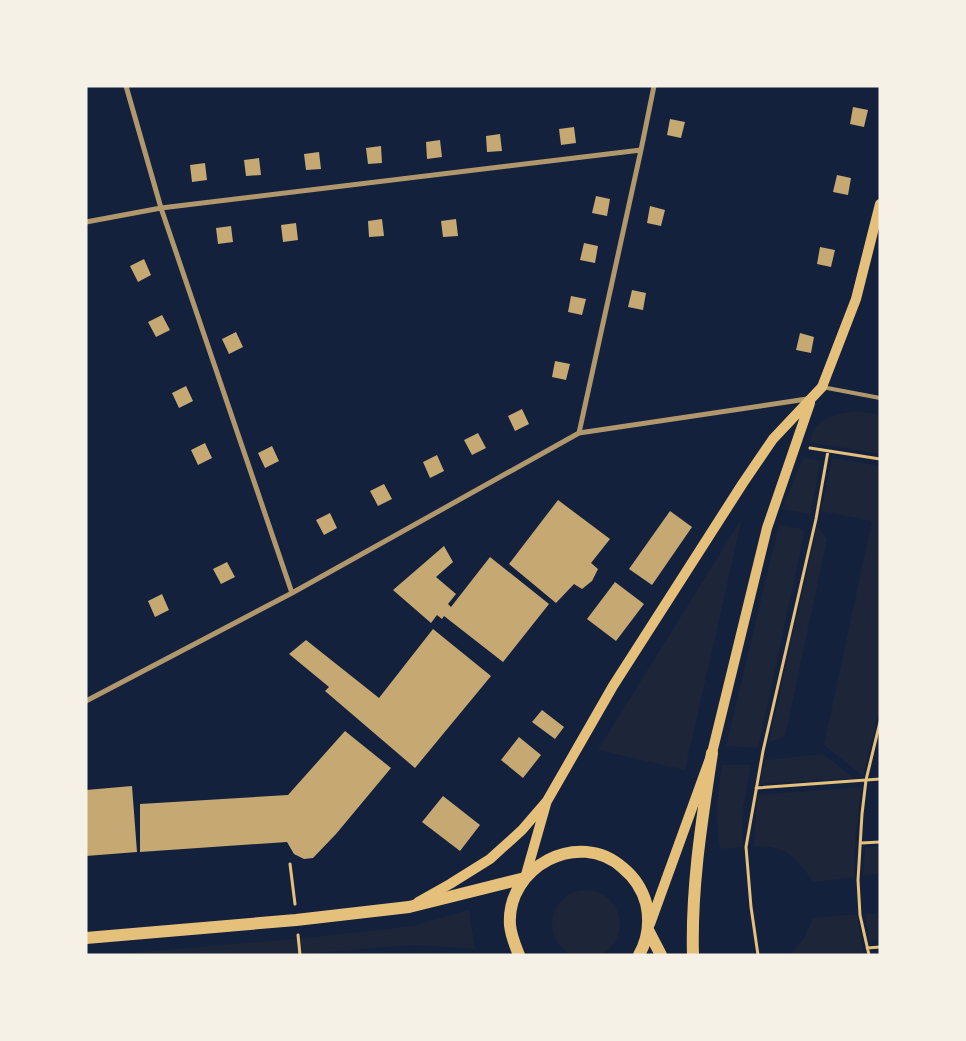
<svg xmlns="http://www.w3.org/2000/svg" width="966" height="1041" font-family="'Open Sans',sans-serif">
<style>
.green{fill:#1d2539}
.building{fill:#c6a872}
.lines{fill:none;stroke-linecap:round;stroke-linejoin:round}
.path{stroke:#e5c07b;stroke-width:3}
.service{stroke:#b1986c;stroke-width:4}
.minor{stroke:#b1986c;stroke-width:5}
.secondary{stroke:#e5c07b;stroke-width:10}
.primary{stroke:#e5c07b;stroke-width:12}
</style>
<rect width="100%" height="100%" fill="#14213d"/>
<path class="green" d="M858,411L880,415V454L809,442C811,438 813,432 816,427C825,415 844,413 858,411Z
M803,458L821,461L810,514L782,509Z
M832,458L880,466V706L863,776L824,745L872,521L821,511Z
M742,518L685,770L598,750Z
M779,525L802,529L804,534L758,748L726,746Z
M817,526L827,539L785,737L769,742Z
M823,754L854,778L760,784L765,760Z
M722,765H751L743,808L742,847L720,849C715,817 717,797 722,765Z
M862,787C857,816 853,847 855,877L813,882C797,857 785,845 754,846L757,795Z
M880,846V874L863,875L865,848Z
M552 924a34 34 0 1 1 68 0a34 34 0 1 1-68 0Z
M469,910L475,949L414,945L287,955H107L306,938L413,926Z
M880,913V940L869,941L866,914Z
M857,914L864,955H789C802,944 807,933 813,918Z"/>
<path class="building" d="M853,107L868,110L864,127L850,124Z
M670,119L685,122L681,138L667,135Z
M574,127L576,143L561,145L559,129Z
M500,134L502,151L487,152L486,136Z
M440,140L442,157L427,159L426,142Z
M381,146L382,163L368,164L366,148Z
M319,152L321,169L306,170L304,154Z
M259,158L261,175L246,176L244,160Z
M205,163L207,180L192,182L190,165Z
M837,175L851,178L848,195L833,192Z
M596,196L610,199L607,216L592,213Z
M650,206L665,210L661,226L647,223Z
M382,219L384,236L369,237L368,221Z
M456,219L458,236L443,237L441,221Z
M296,223L298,240L283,242L281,225Z
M231,226L233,242L218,244L216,228Z
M584,243L598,246L595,263L580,260Z
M820,247L835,250L831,267L817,264Z
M144,259L151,275L138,282L130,266Z
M632,290L646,293L643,310L628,307Z
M571,296L586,299L582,315L568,312Z
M162,315L170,330L156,337L148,322Z
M236,332L243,347L229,354L222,339Z
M800,333L814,337L811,353L796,350Z
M555,361L570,364L566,380L552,377Z
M186,386L193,401L179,408L172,393Z
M522,409L529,424L515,431L508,416Z
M478,433L486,448L472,455L464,440Z
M205,443L212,458L198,465L191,450Z
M272,446L279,461L265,468L258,453Z
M437,455L444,471L430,478L423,462Z
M384,484L392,499L378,506L370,491Z
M558,500L610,539L591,563L598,569L592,581L582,589L574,584L556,603L509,564Z
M670,511L692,527L652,585L629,569Z
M330,513L337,528L324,535L316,520Z
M444,546L453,562L436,577L456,594L448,604L451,607L490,557L549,604L503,662L444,616L442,619L437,615L431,623L393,590Z
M227,562L235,577L221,584L213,569Z
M615,582L644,604L616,641L587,619Z
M162,594L169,610L155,617L148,601Z
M433,629L491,676L415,768L325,691L329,687L289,654L306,640L379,698Z
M542,710L564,727L555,739L532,722Z
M345,731L391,768L336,834L313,858L304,859L294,854L287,842L140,852V804L288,795Z
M519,737L541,755L523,778L501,760Z
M132,786L137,852L86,856V790Z
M443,796L480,825L460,851L422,822Z"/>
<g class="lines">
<path class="path" d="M810,448L880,459
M756,788L880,779
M861,843L880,842
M290,864L295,904
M298,935L300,955
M867,948L880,947
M758,955L751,907L746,847L763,751L816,519L828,451
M869,955L860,915L858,880L862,814L866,780L880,722"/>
<path class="service" d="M822,387L880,398"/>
<path class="minor" d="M126,86L161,208L292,593
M86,222L161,208L641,150
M579,433L641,150L654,86
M86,701L292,593L579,433L807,399"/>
<path class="secondary" d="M525,878L546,804
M418,902L450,884L490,859L522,830L547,801L613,686L743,483L773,439L822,387L856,299L880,204
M650,924L712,753L767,528L810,403"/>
<path class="primary" d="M648,930L661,955
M86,938L296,920L409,907L525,878
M519,955C515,945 511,936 510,925C506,867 579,828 623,868C634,877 642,889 646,903C650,920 648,939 639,955
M693,955C691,887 702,820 712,753"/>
</g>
<rect width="966" height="1041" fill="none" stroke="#f6f1e7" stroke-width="175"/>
</svg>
